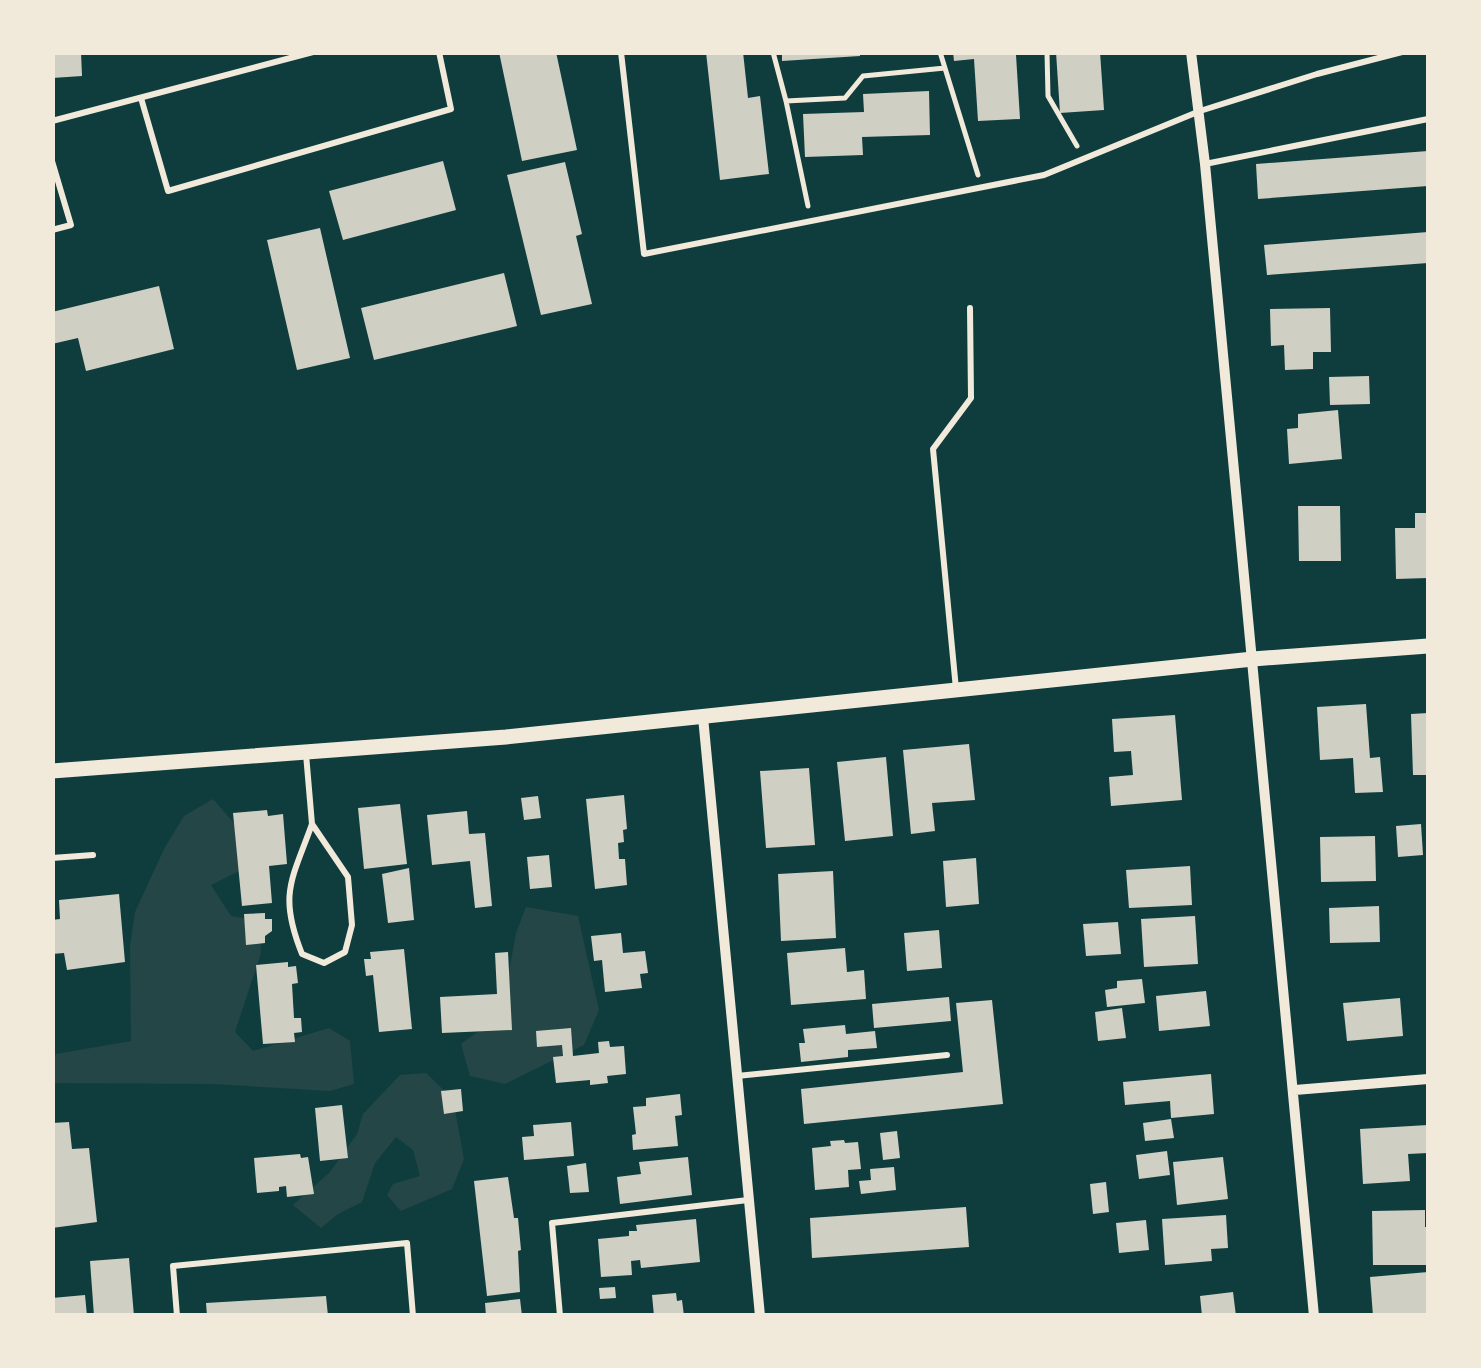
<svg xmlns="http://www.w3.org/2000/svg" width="1481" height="1368" font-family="'PT Sans',sans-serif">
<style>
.green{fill:#244646}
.building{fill:#cfcfc3}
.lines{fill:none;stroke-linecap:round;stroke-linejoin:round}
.path{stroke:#f1e9da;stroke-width:5}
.service{stroke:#f1e9da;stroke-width:6}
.minor{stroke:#f1e9da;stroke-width:10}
.tertiary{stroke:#f1e9da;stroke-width:15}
</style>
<rect width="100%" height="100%" fill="#0f3d3e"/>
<path class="green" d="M213,799L246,837L251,865L211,885L231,916L260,921L261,953L235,1032L253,1051L329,1028L350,1041L354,1084L330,1091L213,1084L55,1083L53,1060L56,1054L131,1041L130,946L135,912L164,849L184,816Z
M526,907L578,916L599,1010L584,1045L505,1084L470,1076L461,1044L501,1015L516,933Z
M426,1073L453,1099L464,1159L452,1189L401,1211L387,1195L393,1184L420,1176L413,1150L396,1137L375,1163L362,1202L338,1214L321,1228L293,1205L330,1172L357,1134L363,1114L400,1075Z"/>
<path class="building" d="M52,52H81L82,76L52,78Z
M499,52H556L577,150L522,161Z
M706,52H743L748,98L760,96L769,174L720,180Z
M782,52H860V56L782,61Z
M953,52L1016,55L1020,119L978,121L974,59L954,61Z
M1056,52H1100L1104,110L1060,113Z
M929,91L930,135L862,137L863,155L805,157L803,114L864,112L863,94Z
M1428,151V186L1258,199L1256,164Z
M443,161L456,210L343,240L329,191Z
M565,162L582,234L576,236L592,304L541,315L507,175Z
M320,228L350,358L297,370L267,240Z
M1428,232V263L1267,275L1264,245Z
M504,273L517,326L374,360L361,308Z
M159,286L174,349L86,371L78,338L52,344V312Z
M1330,308L1331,352H1313V369L1285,370L1284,345L1271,346L1270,309Z
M1369,376L1370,404L1330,405L1329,377Z
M1338,410L1342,459L1289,464L1287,429L1298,428V414Z
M1298,506H1340L1341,561H1299Z
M1415,513H1428V578L1396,579L1395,528H1415Z
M1366,704L1370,758L1380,757L1383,792L1355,793L1353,758L1320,760L1317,707Z
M1428,713V775H1413L1411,714Z
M1175,715L1182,800L1111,806L1109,777L1133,775L1131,751L1114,752L1112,719Z
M969,744L975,800L932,803L935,831L911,834L903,750Z
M886,757L893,836L845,841L837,762Z
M809,768L815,845L766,848L760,771Z
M624,795L627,829L623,830L624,842L618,843L619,859H625L627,885L595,889L586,799Z
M538,796L541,818L524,820L521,798Z
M400,804L407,864L364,869L358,808Z
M267,810L268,816L283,814L287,864L269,866L272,903L242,906L233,813Z
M467,811L469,834L485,833L492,906L475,908L470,861L432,865L427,815Z
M1421,824L1423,855L1398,857L1396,826Z
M1375,836L1376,881L1321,882L1320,837Z
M549,855L552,887L530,889L527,857Z
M976,858L979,904L946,907L943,861Z
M1190,866L1192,905L1129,908L1126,870Z
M409,868L414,920L388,923L382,874Z
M833,871L836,938L781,941L778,874Z
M119,894L125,962L67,970L64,953L52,954V920L60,919L59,900Z
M1379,906L1380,942L1330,943L1329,908Z
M265,913V919H272V931L265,936V943L246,945L244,914Z
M1195,916L1198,964L1144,967L1141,919Z
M1118,922L1121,954L1086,956L1083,924Z
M939,930L942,968L907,971L904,933Z
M621,933L623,953L645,951L648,973L640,974L642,988L605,992L602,960L594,961L591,936Z
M845,948L847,972L864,970L866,999L791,1005L787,953Z
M404,949L412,1029L379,1032L373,975L366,976L364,959H371L370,952Z
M508,952L512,1030L442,1033L440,997L497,994L495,953Z
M288,962V967L296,966L298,983L292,984L294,1018H301L302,1032L294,1033L295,1042L263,1044L256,965Z
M1142,979L1145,1003L1107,1007L1105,990L1117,988V981Z
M1206,991L1210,1026L1159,1031L1156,996Z
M949,997L951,1021L874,1028L872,1004Z
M1400,998L1403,1036L1347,1041L1343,1003Z
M992,1000L1003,1104L804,1124L801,1089L963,1072L956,1003Z
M1122,1008L1126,1038L1098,1041L1095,1012Z
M845,1025L846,1034L875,1031L877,1048L848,1050V1057L801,1062L799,1043H805L803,1029Z
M571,1028L573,1056L599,1053L598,1042L609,1041L610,1047L624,1046L626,1074L607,1076L608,1083L590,1085V1080L556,1083L553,1057L563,1056L562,1045L537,1047L536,1031Z
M1211,1074L1214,1114L1171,1118L1170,1101L1125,1105L1123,1082Z
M461,1089L463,1111L444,1114L441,1091Z
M680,1094L682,1115L675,1116L678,1146L633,1150L632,1135L636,1134L633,1107L646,1106V1098Z
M342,1105L348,1158L320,1161L315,1108Z
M1171,1119L1174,1138L1145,1141L1143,1123Z
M69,1122L72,1149L89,1148L97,1222L52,1228V1123Z
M571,1122L574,1156L524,1160L522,1137L534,1136L533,1125Z
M1428,1125V1153L1408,1154L1410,1181L1363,1184L1360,1129Z
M897,1131L900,1158L883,1160L880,1133Z
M844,1140L845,1143L858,1142L861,1169L848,1170L849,1187L815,1190L812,1148L831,1146L830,1141Z
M1167,1151L1170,1175L1139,1179L1136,1155Z
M300,1154L301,1158L308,1157L314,1194L287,1197L286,1186L279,1187V1191L257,1193L254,1158Z
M688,1157L692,1195L620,1204L617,1177L641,1174L639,1162Z
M1223,1157L1228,1199L1177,1205L1173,1162Z
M586,1163L589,1192L570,1193L567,1166Z
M894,1167L896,1190L861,1194L859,1181L871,1180L870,1169Z
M508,1177L514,1218H518L521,1250L518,1251L520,1292L487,1296L474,1181Z
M1106,1182L1109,1212L1093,1214L1090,1184Z
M966,1207L969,1247L812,1258L810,1218Z
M1425,1210V1227H1428V1265H1373L1372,1211Z
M1226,1215L1228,1248L1211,1249L1212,1261L1165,1265L1162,1219Z
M696,1219L700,1262L641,1268L640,1260L631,1261L632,1275L601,1277L598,1239L629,1236V1231H637L636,1225Z
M1146,1220L1149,1250L1119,1253L1116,1223Z
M129,1258L134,1316H94L90,1261Z
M1428,1272V1316H1373L1370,1277Z
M615,1287L616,1298L600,1299L599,1288Z
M1233,1292L1236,1316H1202L1200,1296Z
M676,1293L677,1301L682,1300L684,1316H654L652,1295Z
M85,1295L87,1316H52V1298Z
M326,1296L328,1316H207L206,1303Z
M520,1299L522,1316H486L485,1303Z"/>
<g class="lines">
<path class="path" d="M773,52L786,101L845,98L863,76L945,68
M940,52L978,175
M1047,52L1048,96L1077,146
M786,101L808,206"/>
<path class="service" d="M621,52L644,254L1044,175L1200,111L1317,74L1402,52
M141,98L168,191L451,109L439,52
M52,121L313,52
M52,161L71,225L52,230
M1205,164L1428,119
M956,689L933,449L971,398L970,308
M306,754L312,824L348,877L352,925L345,952L324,963L302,954C278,894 292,880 312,824
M52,858L93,855
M737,1076L947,1055
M177,1316L173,1266L407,1243L413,1316
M560,1316L552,1223L748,1200"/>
<path class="minor" d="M1191,52L1205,164L1314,1316
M703,717L760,1316
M1295,1090L1428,1079"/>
<path class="tertiary" d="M52,771L506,737L1253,659L1428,646"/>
</g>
<rect width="1481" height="1368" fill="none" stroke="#f1e9da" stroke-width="110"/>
</svg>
